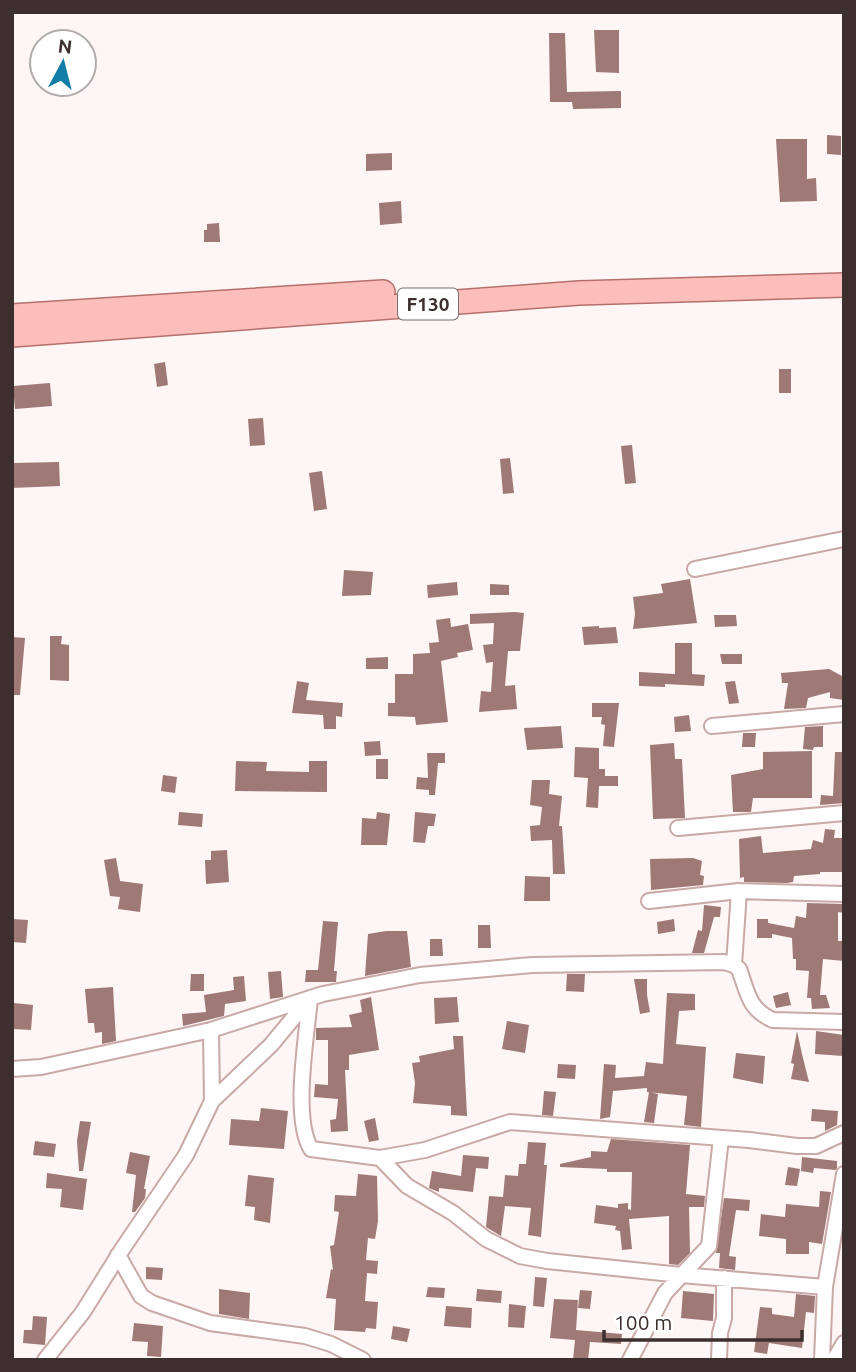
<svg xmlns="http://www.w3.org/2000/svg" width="856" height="1372" font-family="Ubuntu,sans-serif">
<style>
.building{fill:#9f7976}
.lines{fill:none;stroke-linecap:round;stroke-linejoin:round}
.minor-casing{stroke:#c9a9a6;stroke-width:18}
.primary-casing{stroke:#b6706c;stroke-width:26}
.minor{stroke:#fff;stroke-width:14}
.primary{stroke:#fbbebb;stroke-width:23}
.labels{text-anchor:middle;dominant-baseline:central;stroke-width:5;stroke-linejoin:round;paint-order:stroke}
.shield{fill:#fff;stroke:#766d6d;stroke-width:2}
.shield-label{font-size:19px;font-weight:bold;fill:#3c2f2e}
</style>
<rect width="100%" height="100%" fill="#fdf6f5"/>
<path class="building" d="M594,30H619V73L596,72Z
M549,33H565L567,92L621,91V108L573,109L572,102H550Z
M827,135L841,136V155L827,154Z
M776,139H807V179L816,178L817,201L780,202Z
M392,153V170L366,171V154Z
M401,201L402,223L380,225L379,203Z
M219,223L220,242H204V230H207V224Z
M165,362L168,385L157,387L154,364Z
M779,369H791V393H779Z
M50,383L52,406L15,409L13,386Z
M263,418L265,445L250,446L248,419Z
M632,445L636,483L625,484L621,446Z
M510,458L514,493L503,494L500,459Z
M59,462L60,486L12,488V463Z
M322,471L327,509L314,511L309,473Z
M344,570L373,572L371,595L342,596Z
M690,579L697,623L633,629L635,614L633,597L663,593L661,584Z
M457,582L458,595L428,598L427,585Z
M490,584L509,585V595H490Z
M515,612L524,613L520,651H508L505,686L515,685L517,709L479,712L481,691L491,692L493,662L486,663L483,645L493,644L494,623L470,624V614Z
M714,615H736L737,626L715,627Z
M450,618L451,627L468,624L473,650L457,653L458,657L441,661L448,722L416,725L415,717L388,716V703H395V674H413V654L430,653L429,643L439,642L436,620Z
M599,626V628L616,627L618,643L584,645L582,627Z
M50,636H62L61,644L69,645V681L50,680Z
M12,637L25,638L20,695H12Z
M675,643H692V674L705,675L704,686L665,684V687L639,686V672L675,674Z
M720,654H742V664H722Z
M388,657V669H366V658Z
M829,669L844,677V700L830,698V692L808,698L806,708L784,709L788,683H782L781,673Z
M297,681L309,683L306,700L343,703L342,717L336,716V729H324L323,715L292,713Z
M735,681L739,703L729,704L725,682Z
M592,703H619L614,747L603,746L605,725L601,724L602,717H592Z
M689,715L691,731L675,732L674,717Z
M561,726L563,748L527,750L524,728Z
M823,726V747H814L813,750L803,749L805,727Z
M743,733H756L755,747H742Z
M380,741L381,755L365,756L364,742Z
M674,743L675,759H682L685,818L653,819L650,745Z
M575,747L599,748V769H605V776H618V786H599L598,808L586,807L588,778L574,777Z
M812,751V798H753L751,812H733L731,775L763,769V752Z
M835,752H844V803L820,805L821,795L833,796Z
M427,753H445V763H438L435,795H429V790L416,789L417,777L428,778Z
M376,759H388V779H376Z
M236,761L267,762L266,771L309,772V761H327V792L235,791Z
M163,775L177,777L175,793L161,791Z
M532,780H550L549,794L562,796L559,826H562L565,874H553L552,840L531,841L530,826L540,825L542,807L530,805Z
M179,812L203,814L202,827L178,825Z
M377,812L390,814L387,845H361L362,818L376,819Z
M415,812L436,814L434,826H428L425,843L413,842Z
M825,829L835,830L834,838H844V872H820V874L794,876L793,882L787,883L744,882V877L740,878L739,839L761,836L763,853L811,849L813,840L823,843Z
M227,850L229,882L206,884L205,860H211V851Z
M116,858L120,881L143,884L140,912L118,909L120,897L110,896L104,860Z
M693,858L702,861L700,875L704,876L703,885L651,890L650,859Z
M525,876L550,877V901H524Z
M807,903L844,904V913L838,912V941H844V961L823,959L820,995H826L830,1008L812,1009L811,998H807L809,971L796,970V959H793L792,938L772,934V938H757V919H768V923L794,928L796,916L806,918Z
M704,905L721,907L720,917H714L704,953H692L698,930L702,931Z
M12,919L28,920L26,943L12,942Z
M674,919L675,931L658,934L657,922Z
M323,921L338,922L334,971H337L336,982H305L306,970H318Z
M478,925H490L491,948H478Z
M386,931H407L411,967L365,976L368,934Z
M430,939H442L443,956H430Z
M281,971L283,997L270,999L268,972Z
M191,974H204V991H190Z
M567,974H585L584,992L566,991Z
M244,976L246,1001L225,1004L224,1016L183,1026L182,1014L206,1012L204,995L234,990L233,977Z
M634,979H647V995L650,1012L640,1014Z
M113,987L116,1041L102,1044V1032L95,1033L94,1023H88L85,989Z
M788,992L791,1005L776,1008L773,996Z
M667,993L695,994V1010L679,1011L676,1044L706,1047L701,1127L684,1125L687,1096L647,1092V1088L613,1091L610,1117L600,1119L604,1064L616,1065L615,1078L644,1076L646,1062L663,1064Z
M371,997L379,1050L349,1055V1070H345L348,1131L331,1132L330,1120L336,1119L338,1099L314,1097L315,1084L328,1085V1040H316V1028L352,1027L349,1015L362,1012L360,1000Z
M457,997L459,1022L435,1024L434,998Z
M14,1003L33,1005L31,1030L12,1029Z
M507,1021L529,1025L525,1053L502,1049Z
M797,1031L802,1054L809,1082L791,1079L794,1064L791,1063Z
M816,1031L844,1035L843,1056L815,1054Z
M453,1036H463L467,1116L451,1115V1106L413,1103L415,1083L412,1063L420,1062L419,1056L454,1049Z
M736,1053L765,1056L763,1084L733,1078Z
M558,1064L576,1065L575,1079L557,1078Z
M544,1091L556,1092L553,1116L542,1115Z
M649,1092L658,1094L654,1123L644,1122Z
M261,1108L288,1111L284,1149L229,1145L231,1119L259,1121Z
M812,1109L838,1111L837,1125L825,1131V1122L811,1121Z
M375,1118L379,1140L369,1142L364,1121Z
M80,1121L91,1122L83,1171H79L77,1141Z
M611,1139L690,1145L686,1194L705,1196L704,1207H689L690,1253L678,1265L669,1264V1216L629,1219L632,1249L622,1250L620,1231L615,1230L616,1226L594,1223L596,1205L618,1208V1204L628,1203V1209L631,1210L632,1172H607V1169L560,1167V1164L591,1157V1151L607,1152Z
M35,1141L56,1144L54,1157L33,1155Z
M528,1142L546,1143L544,1165H547L541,1237L528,1235L531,1208L505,1206L501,1236L486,1227L489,1196L503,1197L505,1175L518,1176L519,1164H526Z
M130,1152L150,1156L144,1189H146L145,1198L135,1212H132L136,1175L126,1173Z
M463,1155L489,1157L488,1169L476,1168L473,1192L439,1188V1192L429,1188L432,1171L461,1176Z
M802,1157L837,1161V1168L836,1170L814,1168L813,1173L801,1171Z
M788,1167L800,1169L797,1186L785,1185Z
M47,1173L87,1179L83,1210L60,1207L62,1189L46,1188Z
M358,1174L377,1176L378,1221L375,1239L368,1238L366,1260L378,1261L377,1274L367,1273L365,1301L378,1302L376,1329L366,1328L365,1332L334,1330L336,1299L326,1298L331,1269L333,1270L330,1246L334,1245L339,1212L334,1211L335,1195L356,1196Z
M248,1175L274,1178L270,1223L254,1220L255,1207L245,1206Z
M820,1191L831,1192L822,1244L809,1242V1254H786V1239L759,1236L761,1214L785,1217L786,1204L819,1207Z
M724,1198L750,1200L749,1211L736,1210L729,1256L736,1257L735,1270L719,1268L720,1253H716Z
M146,1267L163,1268L162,1280L146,1279Z
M535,1277L547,1278L544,1307L533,1306Z
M428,1287L445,1288L444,1298L426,1297Z
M219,1289L250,1293L249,1319L219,1314Z
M477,1289L502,1291L501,1303L476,1301Z
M580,1290L592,1291L590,1309L578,1308Z
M683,1291L714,1294L713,1321L681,1318Z
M796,1294L815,1296L814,1313L806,1312L802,1348L769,1343L767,1354L754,1352L760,1307L772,1308V1314L794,1317Z
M554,1299L578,1300L576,1330L622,1334L621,1344L590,1342L588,1360H573L575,1340L550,1338Z
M509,1304L526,1306L524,1328L508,1327Z
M446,1306L472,1308L471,1328L444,1326Z
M33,1316L47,1317L45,1345L23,1343L24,1330H32Z
M134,1323L163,1326L161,1357L147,1356L148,1342L132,1341Z
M393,1326L410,1329L407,1342L391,1339Z"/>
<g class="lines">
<g class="minor-casing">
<path id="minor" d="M695,569L844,539
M712,726L844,714
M678,828L844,813
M649,901L739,891L844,894
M734,965L739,891
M310,998C307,1035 292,1118 311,1149L380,1158L425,1150L510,1122L749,1140L797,1146H816L844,1133
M211,1030L212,1101
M12,1069L41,1067L211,1030L323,994L420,975L532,965L724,962L734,965L739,969C748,993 748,1009 773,1020L844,1022
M380,1158L407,1186L453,1213L486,1239L520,1256L547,1261L681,1275L825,1287
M118,1255L141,1296L152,1303L210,1323L305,1336L331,1344L363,1360
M45,1360L83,1312L123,1248L186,1155L212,1101L271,1045L309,999
M630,1360L665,1293L709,1246L721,1138
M719,1360L720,1333L724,1318V1278
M822,1360L825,1287L844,1174
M834,1360L844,1343"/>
</g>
<g class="primary-casing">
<path id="primary" d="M12,316L383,292
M12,335L579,293L844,285"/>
</g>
<use href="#minor" class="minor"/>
<use href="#primary" class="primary"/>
</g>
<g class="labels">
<rect class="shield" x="398" y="288.5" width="60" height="31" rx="5"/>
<g class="shield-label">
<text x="428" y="304">F130</text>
</g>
</g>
<rect width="856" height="1372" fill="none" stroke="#3c2f2e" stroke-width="28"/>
<g transform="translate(63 63) rotate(7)"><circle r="33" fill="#ffffff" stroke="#b1acab" stroke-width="2"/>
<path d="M0-5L12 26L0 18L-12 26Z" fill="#127da7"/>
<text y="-10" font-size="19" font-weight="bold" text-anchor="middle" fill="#3c2f2e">N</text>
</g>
<path d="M604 1330v10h198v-10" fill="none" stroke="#3c2f2e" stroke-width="3.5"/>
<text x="614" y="1330" font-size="21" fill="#3c2f2e" stroke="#ffffff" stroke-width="5" paint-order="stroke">100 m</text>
</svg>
